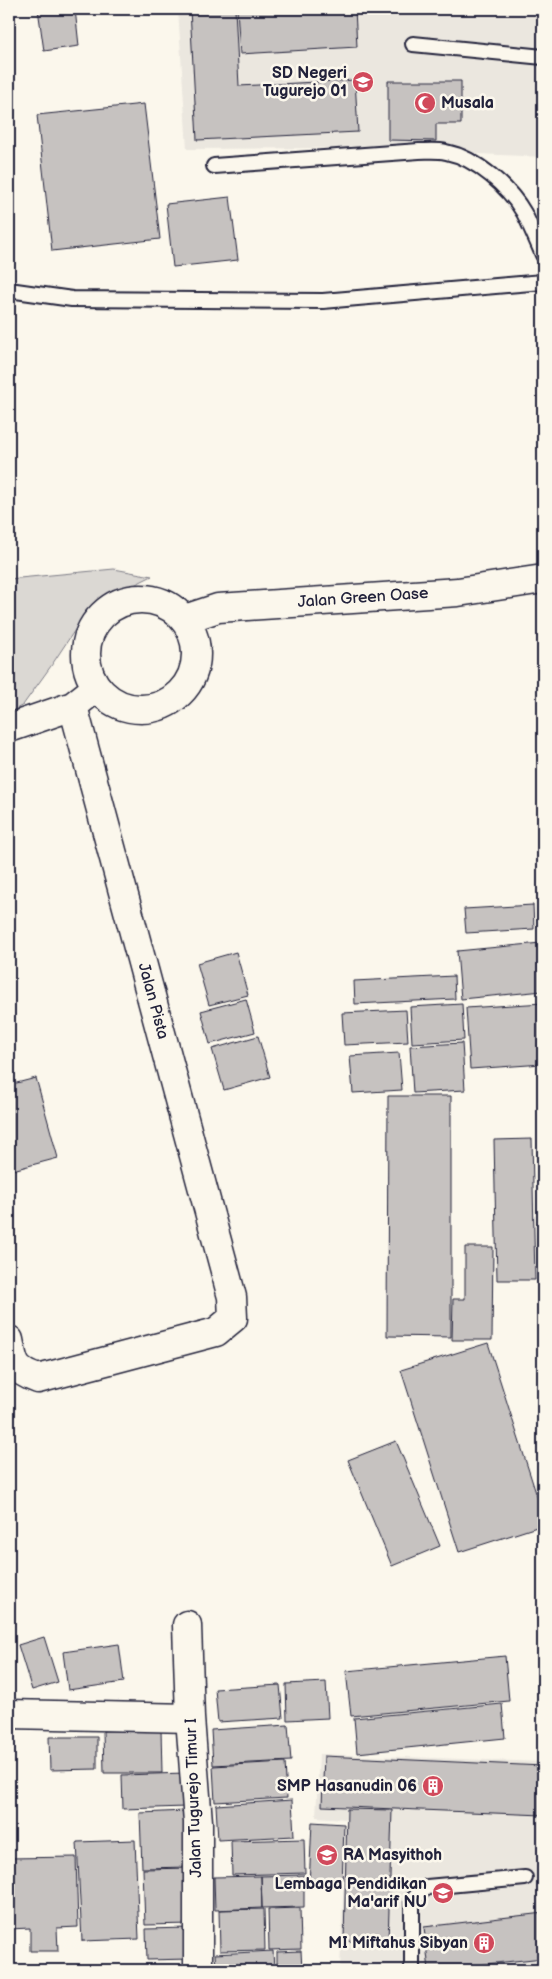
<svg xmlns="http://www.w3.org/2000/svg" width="552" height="1979" font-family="'Balsamiq Sans',sans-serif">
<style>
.built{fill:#ebe7df}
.green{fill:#dbd8d3;stroke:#7e7d87}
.building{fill:#c6c2c0;stroke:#22223b}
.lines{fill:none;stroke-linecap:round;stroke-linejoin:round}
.lane-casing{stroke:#22223b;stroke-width:18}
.street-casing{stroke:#22223b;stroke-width:31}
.lane{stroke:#fbf7ec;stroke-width:14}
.street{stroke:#fbf7ec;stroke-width:28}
.labels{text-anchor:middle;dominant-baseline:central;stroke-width:5;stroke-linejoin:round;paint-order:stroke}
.poi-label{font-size:16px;font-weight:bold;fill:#22223b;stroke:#fbf7ec;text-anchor:end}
.street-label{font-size:16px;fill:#22223b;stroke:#fbf7ec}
</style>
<rect width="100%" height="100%" fill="#fbf7ec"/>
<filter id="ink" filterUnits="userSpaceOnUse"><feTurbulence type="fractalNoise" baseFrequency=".02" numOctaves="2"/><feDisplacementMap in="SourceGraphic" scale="10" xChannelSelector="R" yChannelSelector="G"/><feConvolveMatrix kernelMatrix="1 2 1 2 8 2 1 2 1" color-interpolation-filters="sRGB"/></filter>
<g filter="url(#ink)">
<path class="built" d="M178,9H486L543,16V157L348,148L187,149Z
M319,1754L543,1762V1967L515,1970H340L346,1819L316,1817Z"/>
<path class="green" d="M114,569L152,576L90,607L51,666L23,705L9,713V579Z"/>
<path class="building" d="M38,9H75L79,46L44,51Z
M190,9H235L239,86L355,80L358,132L197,140Z
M237,9H355L357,47L240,54Z
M388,81H461V124H436V141L388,140Z
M144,104L160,239L52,251L37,115Z
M230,197L238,260L173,267L166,204Z
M533,905L534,929L466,933L464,909Z
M541,943L543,991L461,999L457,951Z
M236,952L248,995L209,1005L197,963Z
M454,976L455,999L355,1004L354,981Z
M246,999L255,1032L210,1044L201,1011Z
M543,1003V1064L470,1069L466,1008Z
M462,1004L464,1040L412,1043L410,1007Z
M406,1010L408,1042L344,1045L342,1013Z
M258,1036L270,1077L224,1090L212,1049Z
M462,1043L465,1090L413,1093L410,1046Z
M399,1053L402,1090L353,1093L350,1056Z
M36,1078L58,1158L9,1171V1085Z
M388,1096H451V1337L387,1336Z
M532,1139L535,1280H497L494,1140Z
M465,1247H493L492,1340H452L453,1299H465Z
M488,1343L543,1515V1525L459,1552L401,1370Z
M396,1441L440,1546L392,1566L348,1460Z
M44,1637L58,1682L32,1690L18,1645Z
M119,1644L124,1682L68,1690L63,1652Z
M505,1656L509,1701L351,1716L346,1671Z
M326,1682L328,1718L287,1720L286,1684Z
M280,1685L283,1718L218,1722L215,1689Z
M502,1704L505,1738L357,1753L354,1718Z
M288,1725L291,1761L213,1765L211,1730Z
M161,1730L162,1773H104L103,1731Z
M49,1737H97V1769L50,1770Z
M324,1756L543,1766V1815L322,1806Z
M285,1762L287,1798L215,1802L213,1766Z
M185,1773L186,1807L123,1809L122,1775Z
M292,1800L294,1836L218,1840L216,1805Z
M347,1809L392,1810L388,1943L344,1941Z
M186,1811L188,1867L142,1868L140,1813Z
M312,1822L344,1824L342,1887L309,1886Z
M304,1839L305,1873L232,1875L231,1841Z
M135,1840L139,1939L82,1941L77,1842Z
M76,1857L78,1927L57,1928L58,1951H30V1928L9,1929V1858Z
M191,1868L192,1924L145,1925L143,1869Z
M304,1875V1907L262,1908L261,1876Z
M261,1876L262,1908L215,1910L214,1877Z
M300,1908L301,1949L269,1950L268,1909Z
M264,1909L265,1950L220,1951L219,1910Z
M543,1913V1958L429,1970L424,1927Z
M188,1928L189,1959L147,1960L146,1929Z
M273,1951L274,1970H216L215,1954Z
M301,1951L302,1970H277V1952Z"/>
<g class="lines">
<g class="lane-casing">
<path id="lane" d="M413,44L543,57
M214,166L419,151C428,151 438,150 446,152C476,158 509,187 524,213C531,227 537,241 543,255
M9,290L72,299L323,301L543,282
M412,1970V1900L427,1887L525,1878"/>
</g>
<g class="street-casing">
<path id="street" d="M86 654a55 55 0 1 1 110 0a55 55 0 1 1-110 0Z
M185,619L218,608L458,592L543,579
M9,728L73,706L87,695
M9,1340C14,1365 13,1370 38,1379L216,1332L233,1318L232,1297L73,706
M187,1625L190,1718L198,1822V1970
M9,1714L190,1718"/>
</g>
<use href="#lane" class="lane"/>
<use href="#street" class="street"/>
</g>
</g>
<defs>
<g id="school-disc" transform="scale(1.125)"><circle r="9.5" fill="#d1495b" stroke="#fbf7ec"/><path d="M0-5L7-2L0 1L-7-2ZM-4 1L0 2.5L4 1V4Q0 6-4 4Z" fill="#fff"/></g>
<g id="mosque-disc" transform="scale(1.125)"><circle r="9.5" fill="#d1495b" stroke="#fbf7ec"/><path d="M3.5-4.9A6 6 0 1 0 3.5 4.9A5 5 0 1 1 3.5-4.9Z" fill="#fff"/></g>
<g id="building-disc" transform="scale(1.125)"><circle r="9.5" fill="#d1495b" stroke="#fbf7ec"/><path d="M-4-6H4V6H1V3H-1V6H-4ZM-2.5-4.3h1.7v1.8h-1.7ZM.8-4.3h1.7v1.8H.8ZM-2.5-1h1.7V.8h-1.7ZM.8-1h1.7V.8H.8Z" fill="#fff"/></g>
</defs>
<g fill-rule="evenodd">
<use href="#school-disc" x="363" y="82"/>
<use href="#mosque-disc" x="425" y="103"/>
<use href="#building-disc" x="433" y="1786"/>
<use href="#school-disc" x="327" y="1855"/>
<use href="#school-disc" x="443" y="1893"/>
<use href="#building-disc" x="484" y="1943"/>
</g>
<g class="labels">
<g class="poi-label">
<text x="347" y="73">SD Negeri<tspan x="347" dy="18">Tugurejo 01</tspan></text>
<text x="441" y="103" text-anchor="start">Musala</text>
<text x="417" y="1786">SMP Hasanudin 06</text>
<text x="343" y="1855" text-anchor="start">RA Masyithoh</text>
<text x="427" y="1884">Lembaga Pendidikan<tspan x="427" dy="18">Ma'arif NU</tspan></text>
<text x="468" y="1943">MI Miftahus Sibyan</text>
</g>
<g class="street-label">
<text transform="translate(363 598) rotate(-4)">Jalan Green Oase</text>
<text transform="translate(153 1001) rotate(75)">Jalan Pista</text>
<text transform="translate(194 1798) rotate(-92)">Jalan Tugurejo Timur I</text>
</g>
</g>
<rect width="552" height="1979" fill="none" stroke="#fbf7ec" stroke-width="30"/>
<rect x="15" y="15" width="522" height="1949" fill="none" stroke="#22223b" stroke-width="2" filter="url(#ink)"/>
</svg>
